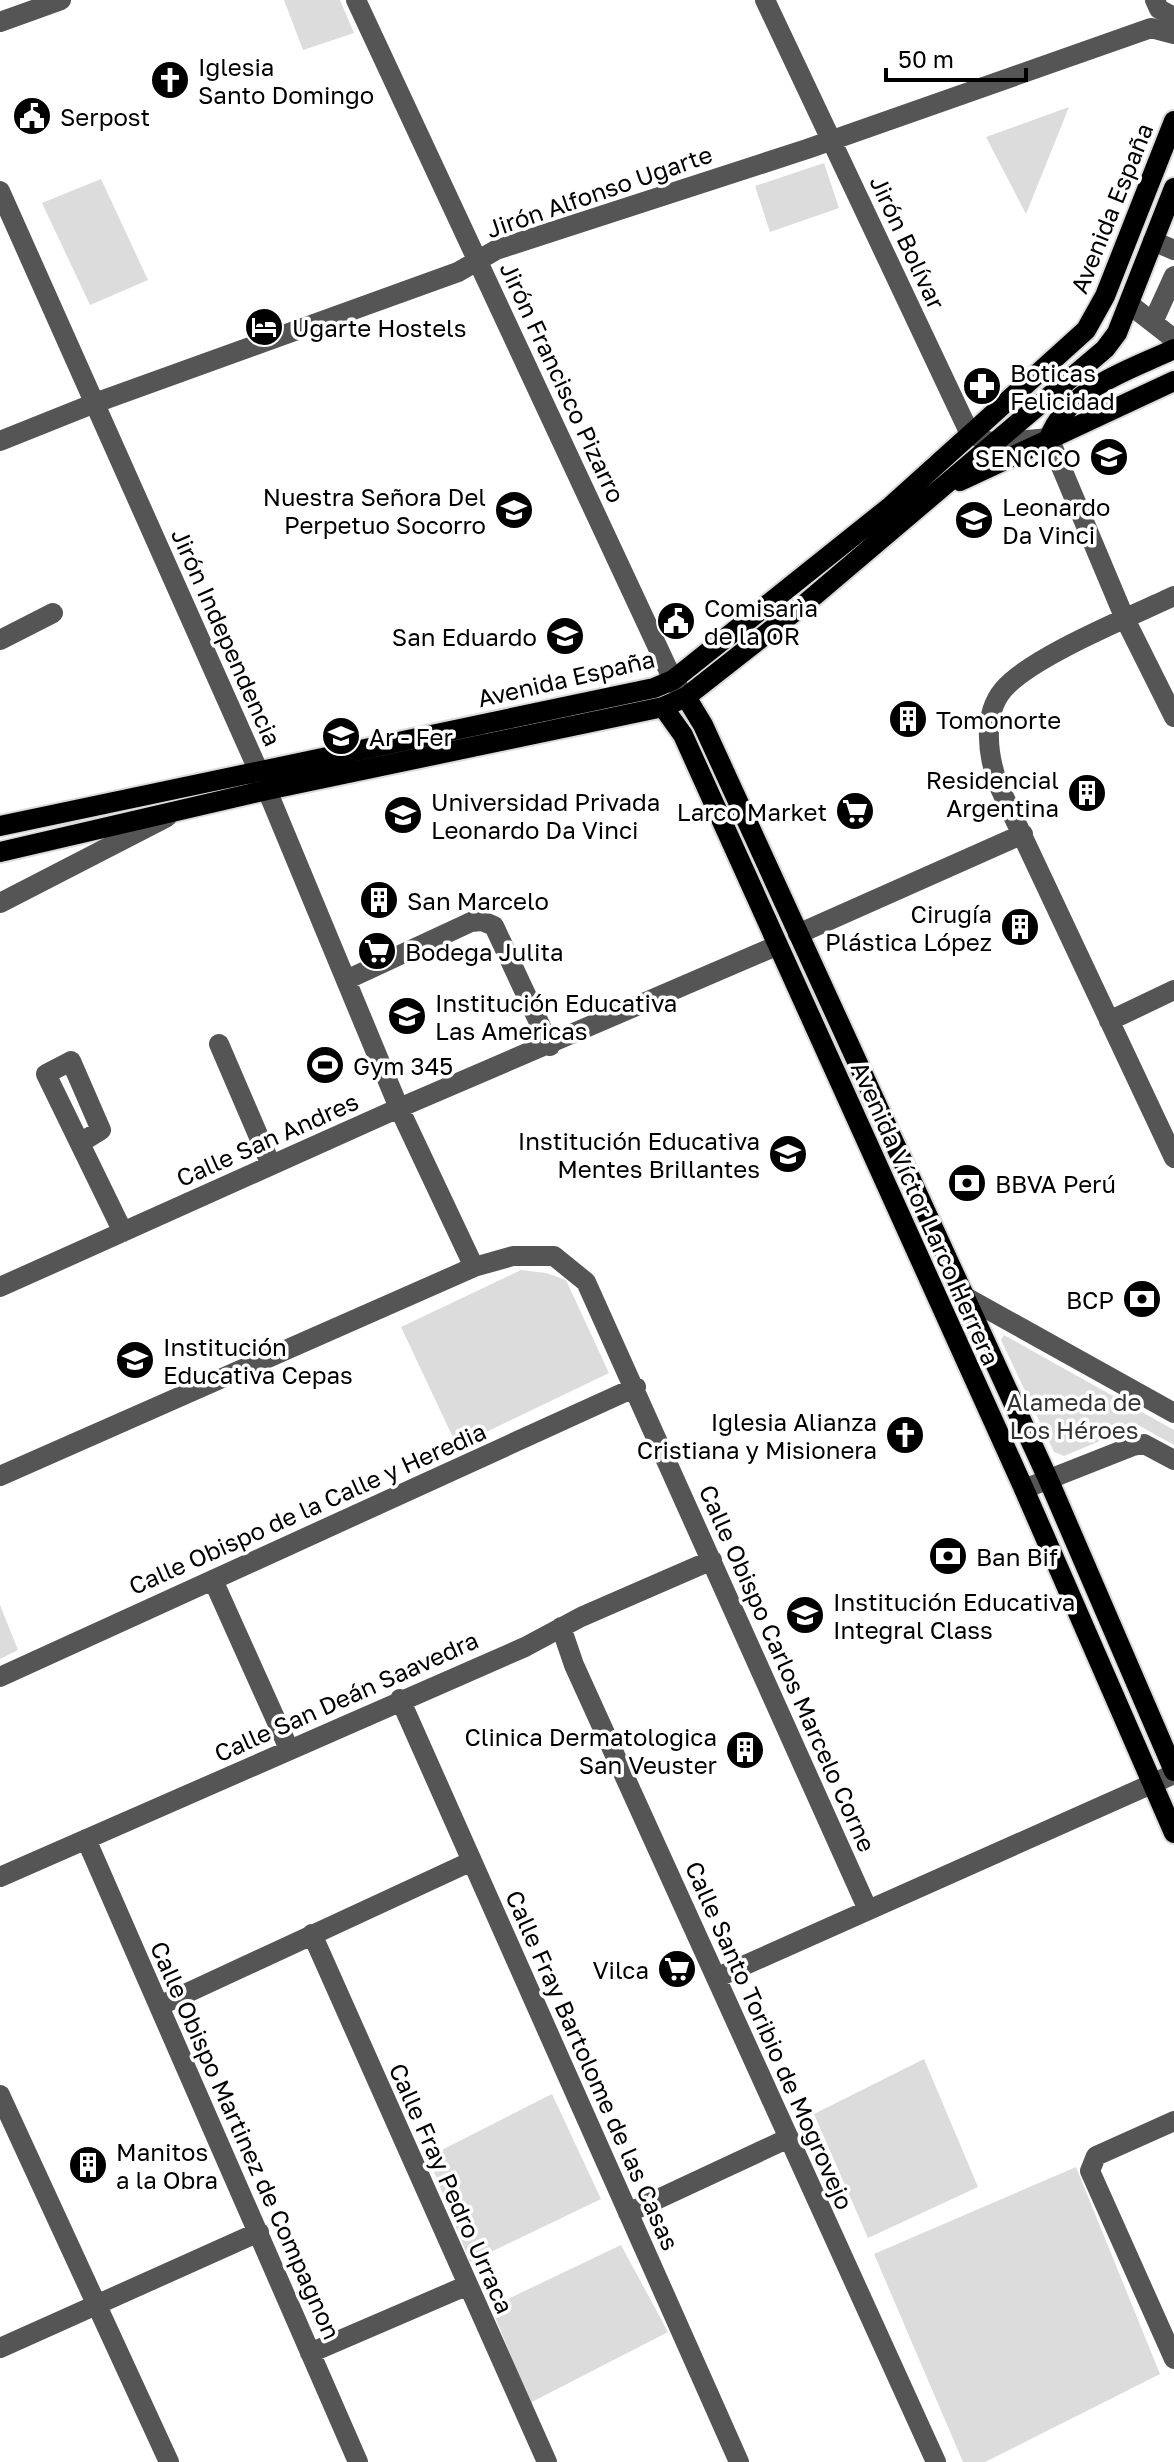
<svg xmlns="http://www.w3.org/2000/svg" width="1174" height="2462" font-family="'Golos Text',sans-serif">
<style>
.green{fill:#dcdcdc}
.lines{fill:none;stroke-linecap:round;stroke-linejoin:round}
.major-casing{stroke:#dbdbdb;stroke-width:24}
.minor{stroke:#555;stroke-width:20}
.major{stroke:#000;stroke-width:20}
.labels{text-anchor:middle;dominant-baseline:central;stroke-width:7;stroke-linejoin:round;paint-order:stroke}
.poi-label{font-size:24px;fill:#000;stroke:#fff;text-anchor:start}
.street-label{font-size:24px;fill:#000;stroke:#fff}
.park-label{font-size:24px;fill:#333;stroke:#fff}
</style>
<rect width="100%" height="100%" fill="#fff"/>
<path class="green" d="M284,0H340L354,33L303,50Z
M1069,107L1026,214L986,137Z
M824,163L839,208L770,232L755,186Z
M101,179L148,280L90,305L42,203Z
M521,1270L546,1273L566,1280L609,1373L457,1446L401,1327Z
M1004,1335L1174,1430V1445L1138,1425L1064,1456L1054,1452L1001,1340Z
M0,1605L18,1650L0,1659Z
M924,2059L978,2187L868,2238L814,2114Z
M552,2094L601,2199L470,2262L428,2157Z
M1076,2167L1160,2374L985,2462H963L874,2254Z
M621,2245L668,2332L530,2403L491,2307Z"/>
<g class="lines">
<g class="major-casing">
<path id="major" d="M1049,438C1068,388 1130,370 1174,349
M960,481L1174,381
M686,697L703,725L1049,1481L1174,1771
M663,707L683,735L1024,1489L1174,1833
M0,826L654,688L673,680L891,506L1086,330L1105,296L1174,121
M0,852L267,790L663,707L686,697L807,602L1105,349L1117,333L1174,188"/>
</g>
<path class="minor" d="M356,0L673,680L683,694
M765,0L970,434L993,443L1049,438L1125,619L1174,717
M1155,0L1159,9L1174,17
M0,22L61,0
M0,191L267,790L399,1108L474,1267
M1153,241L1174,250
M1129,304L1174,339
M1153,322L1174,276
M0,441L95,403L458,272L496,250L807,149L1151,28L1174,34
M1174,596C1132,616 1030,657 1003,690C982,715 988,756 998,784L1174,1158
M0,640L53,613
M0,903L167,817
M798,934L1023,834
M346,980L471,922L482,921L494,926L550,1046
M1109,1021L1174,990
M219,1044L271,1165
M80,1143L101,1130L71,1061L46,1074L123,1232
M0,1287L399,1108L776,946
M962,1295L1174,1413
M0,1476L474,1267L513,1256H554L586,1282L868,1910
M1024,1489L1133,1446L1144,1444L1174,1460
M213,1580L289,1749
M561,1627L574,1665L936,2462
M0,1677L636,1387
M400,1699L739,2462
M86,1839L358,2462
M0,1877L525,1647L581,1617L712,1560
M312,1934L547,2462
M716,1978L1174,1774
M159,2006L472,1861
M0,2095L169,2462
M1174,2121L1096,2156L1090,2171L1174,2359
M628,2213L789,2138
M0,2348L259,2232
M310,2353L468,2285"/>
<use href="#major" class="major"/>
</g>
<defs>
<g id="church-disc" transform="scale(2)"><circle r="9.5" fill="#000" stroke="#fff"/><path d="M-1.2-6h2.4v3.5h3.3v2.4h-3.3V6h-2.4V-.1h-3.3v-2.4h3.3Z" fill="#fff"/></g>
<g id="civic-disc" transform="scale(2)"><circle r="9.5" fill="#000" stroke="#fff"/><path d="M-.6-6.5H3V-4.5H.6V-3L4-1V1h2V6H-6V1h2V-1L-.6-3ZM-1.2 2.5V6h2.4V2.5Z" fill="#fff"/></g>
<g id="hotel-disc" transform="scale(2)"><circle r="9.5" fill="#000" stroke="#fff"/><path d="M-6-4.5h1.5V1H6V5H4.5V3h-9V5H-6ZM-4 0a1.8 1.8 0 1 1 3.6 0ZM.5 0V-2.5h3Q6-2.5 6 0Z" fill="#fff"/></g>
<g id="pharmacy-disc" transform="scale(2)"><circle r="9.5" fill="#000" stroke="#fff"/><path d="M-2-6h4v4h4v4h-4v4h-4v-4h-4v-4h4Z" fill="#fff"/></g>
<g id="school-disc" transform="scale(2)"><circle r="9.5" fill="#000" stroke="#fff"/><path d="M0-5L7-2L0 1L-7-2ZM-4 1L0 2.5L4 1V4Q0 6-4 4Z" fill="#fff"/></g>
<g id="building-disc" transform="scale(2)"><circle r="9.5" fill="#000" stroke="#fff"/><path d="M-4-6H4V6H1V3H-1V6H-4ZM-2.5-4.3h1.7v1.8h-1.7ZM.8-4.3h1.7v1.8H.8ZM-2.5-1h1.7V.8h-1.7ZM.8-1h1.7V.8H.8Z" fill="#fff"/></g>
<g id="supermarket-disc" transform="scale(2)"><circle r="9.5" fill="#000" stroke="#fff"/><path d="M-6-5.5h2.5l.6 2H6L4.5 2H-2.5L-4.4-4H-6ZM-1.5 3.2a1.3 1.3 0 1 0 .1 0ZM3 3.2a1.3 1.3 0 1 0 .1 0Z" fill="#fff"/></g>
<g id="stadium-disc" transform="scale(2)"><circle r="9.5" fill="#000" stroke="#fff"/><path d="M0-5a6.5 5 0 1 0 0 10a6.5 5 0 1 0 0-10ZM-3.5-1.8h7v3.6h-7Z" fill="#fff"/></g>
<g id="bank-disc" transform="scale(2)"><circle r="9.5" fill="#000" stroke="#fff"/><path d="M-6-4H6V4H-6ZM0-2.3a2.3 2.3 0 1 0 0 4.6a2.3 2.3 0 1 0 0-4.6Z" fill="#fff"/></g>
</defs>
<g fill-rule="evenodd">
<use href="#church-disc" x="170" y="80"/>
<use href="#civic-disc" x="32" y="116"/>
<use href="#hotel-disc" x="264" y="327"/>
<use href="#pharmacy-disc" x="982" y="386"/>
<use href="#school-disc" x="1109" y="457"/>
<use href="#school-disc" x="514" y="510"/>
<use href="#school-disc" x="974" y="520"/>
<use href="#civic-disc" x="676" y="621"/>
<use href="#school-disc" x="565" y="636"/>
<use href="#building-disc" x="908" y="719"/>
<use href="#school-disc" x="341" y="736"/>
<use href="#building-disc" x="1087" y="793"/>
<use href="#supermarket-disc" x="855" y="811"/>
<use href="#school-disc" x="403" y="815"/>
<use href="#building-disc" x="379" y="900"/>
<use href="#building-disc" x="1020" y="927"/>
<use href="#supermarket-disc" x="377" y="951"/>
<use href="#school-disc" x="407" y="1016"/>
<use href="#stadium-disc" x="325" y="1065"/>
<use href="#school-disc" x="788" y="1154"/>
<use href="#bank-disc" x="967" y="1183"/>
<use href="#bank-disc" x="1142" y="1299"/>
<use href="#school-disc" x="135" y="1360"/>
<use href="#church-disc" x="905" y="1435"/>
<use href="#bank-disc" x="948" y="1556"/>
<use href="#school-disc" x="805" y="1615"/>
<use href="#building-disc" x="745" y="1750"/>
<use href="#supermarket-disc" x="677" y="1969"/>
<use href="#building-disc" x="88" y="2165"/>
</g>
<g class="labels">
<g class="poi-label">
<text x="198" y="66">Iglesia<tspan x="198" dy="28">Santo Domingo</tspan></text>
<text x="60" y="116">Serpost</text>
<text x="292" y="327">Ugarte Hostels</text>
<text x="1010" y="372">Boticas<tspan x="1010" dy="28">Felicidad</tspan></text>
<text x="1081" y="457" text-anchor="end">SENCICO</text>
<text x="486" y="496" text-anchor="end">Nuestra Señora Del<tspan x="486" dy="28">Perpetuo Socorro</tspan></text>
<text x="1002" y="506">Leonardo<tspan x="1002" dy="28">Da Vinci</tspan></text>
<text x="704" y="607">Comisarìa<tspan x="704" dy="28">de la OR</tspan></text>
<text x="537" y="636" text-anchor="end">San Eduardo</text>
<text x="936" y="719">Tomonorte</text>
<text x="369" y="736">Ar - Fer</text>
<text x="1059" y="779" text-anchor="end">Residencial<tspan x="1059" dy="28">Argentina</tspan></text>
<text x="431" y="801">Universidad Privada<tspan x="431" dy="28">Leonardo Da Vinci</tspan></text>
<text x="827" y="811" text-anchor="end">Larco Market</text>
<text x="407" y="900">San Marcelo</text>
<text x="992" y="913" text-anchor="end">Cirugía<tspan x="992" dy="28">Plástica López</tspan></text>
<text x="405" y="951">Bodega Julita</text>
<text x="435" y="1002">Institución Educativa<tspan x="435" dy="28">Las Americas</tspan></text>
<text x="353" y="1065">Gym 345</text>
<text x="760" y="1140" text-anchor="end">Institución Educativa<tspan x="760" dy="28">Mentes Brillantes</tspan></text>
<text x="995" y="1183">BBVA Perú</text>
<text x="1114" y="1299" text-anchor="end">BCP</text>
<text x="163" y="1346">Institución<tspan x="163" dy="28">Educativa Cepas</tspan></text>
<text x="877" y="1421" text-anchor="end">Iglesia Alianza<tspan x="877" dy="28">Cristiana y Misionera</tspan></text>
<text x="976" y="1556">Ban Bif</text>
<text x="833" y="1601">Institución Educativa<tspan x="833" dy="28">Integral Class</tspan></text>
<text x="717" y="1736" text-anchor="end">Clinica Dermatologica<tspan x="717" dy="28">San Veuster</tspan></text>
<text x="649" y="1969" text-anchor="end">Vilca</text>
<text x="116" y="2151">Manitos<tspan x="116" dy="28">a la Obra</tspan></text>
</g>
<g class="street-label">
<text transform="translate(599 191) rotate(-19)">Jirón Alfonso Ugarte</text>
<text transform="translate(1111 208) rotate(-68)">Avenida España</text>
<text transform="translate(908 242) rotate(65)">Jirón Bolívar</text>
<text transform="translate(563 382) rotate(65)">Jirón Francisco Pizarro</text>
<text transform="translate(227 637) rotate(66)">Jirón Independencia</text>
<text transform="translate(566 678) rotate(-13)">Avenida España</text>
<text transform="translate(267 1139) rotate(-24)">Calle San Andres</text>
<text transform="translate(926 1213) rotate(66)">Avenida Víctor Larco Herrera</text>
<text transform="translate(307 1508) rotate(-24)">Calle Obispo de la Calle y Heredia</text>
<text transform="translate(788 1668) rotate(66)">Calle Obispo Carlos Marcelo Corne</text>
<text transform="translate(346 1696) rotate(-24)">Calle San Deán Saavedra</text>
<text transform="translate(770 2035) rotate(66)">Calle Santo Toribio de Mogrovejo</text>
<text transform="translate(593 2070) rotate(66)">Calle Fray Bartolome de las Casas</text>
<text transform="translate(246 2140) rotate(66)">Calle Obispo Martinez de Compagnon</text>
<text transform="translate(452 2188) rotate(66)">Calle Fray Pedro Urraca</text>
</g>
<g class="park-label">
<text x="1074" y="1401">Alameda de<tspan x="1074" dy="28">Los Héroes</tspan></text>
</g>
</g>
<path d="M886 68v12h140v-12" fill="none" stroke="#000000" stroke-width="4"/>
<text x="898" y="68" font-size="24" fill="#000000" stroke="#ffffff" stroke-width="6" paint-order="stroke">50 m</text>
</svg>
